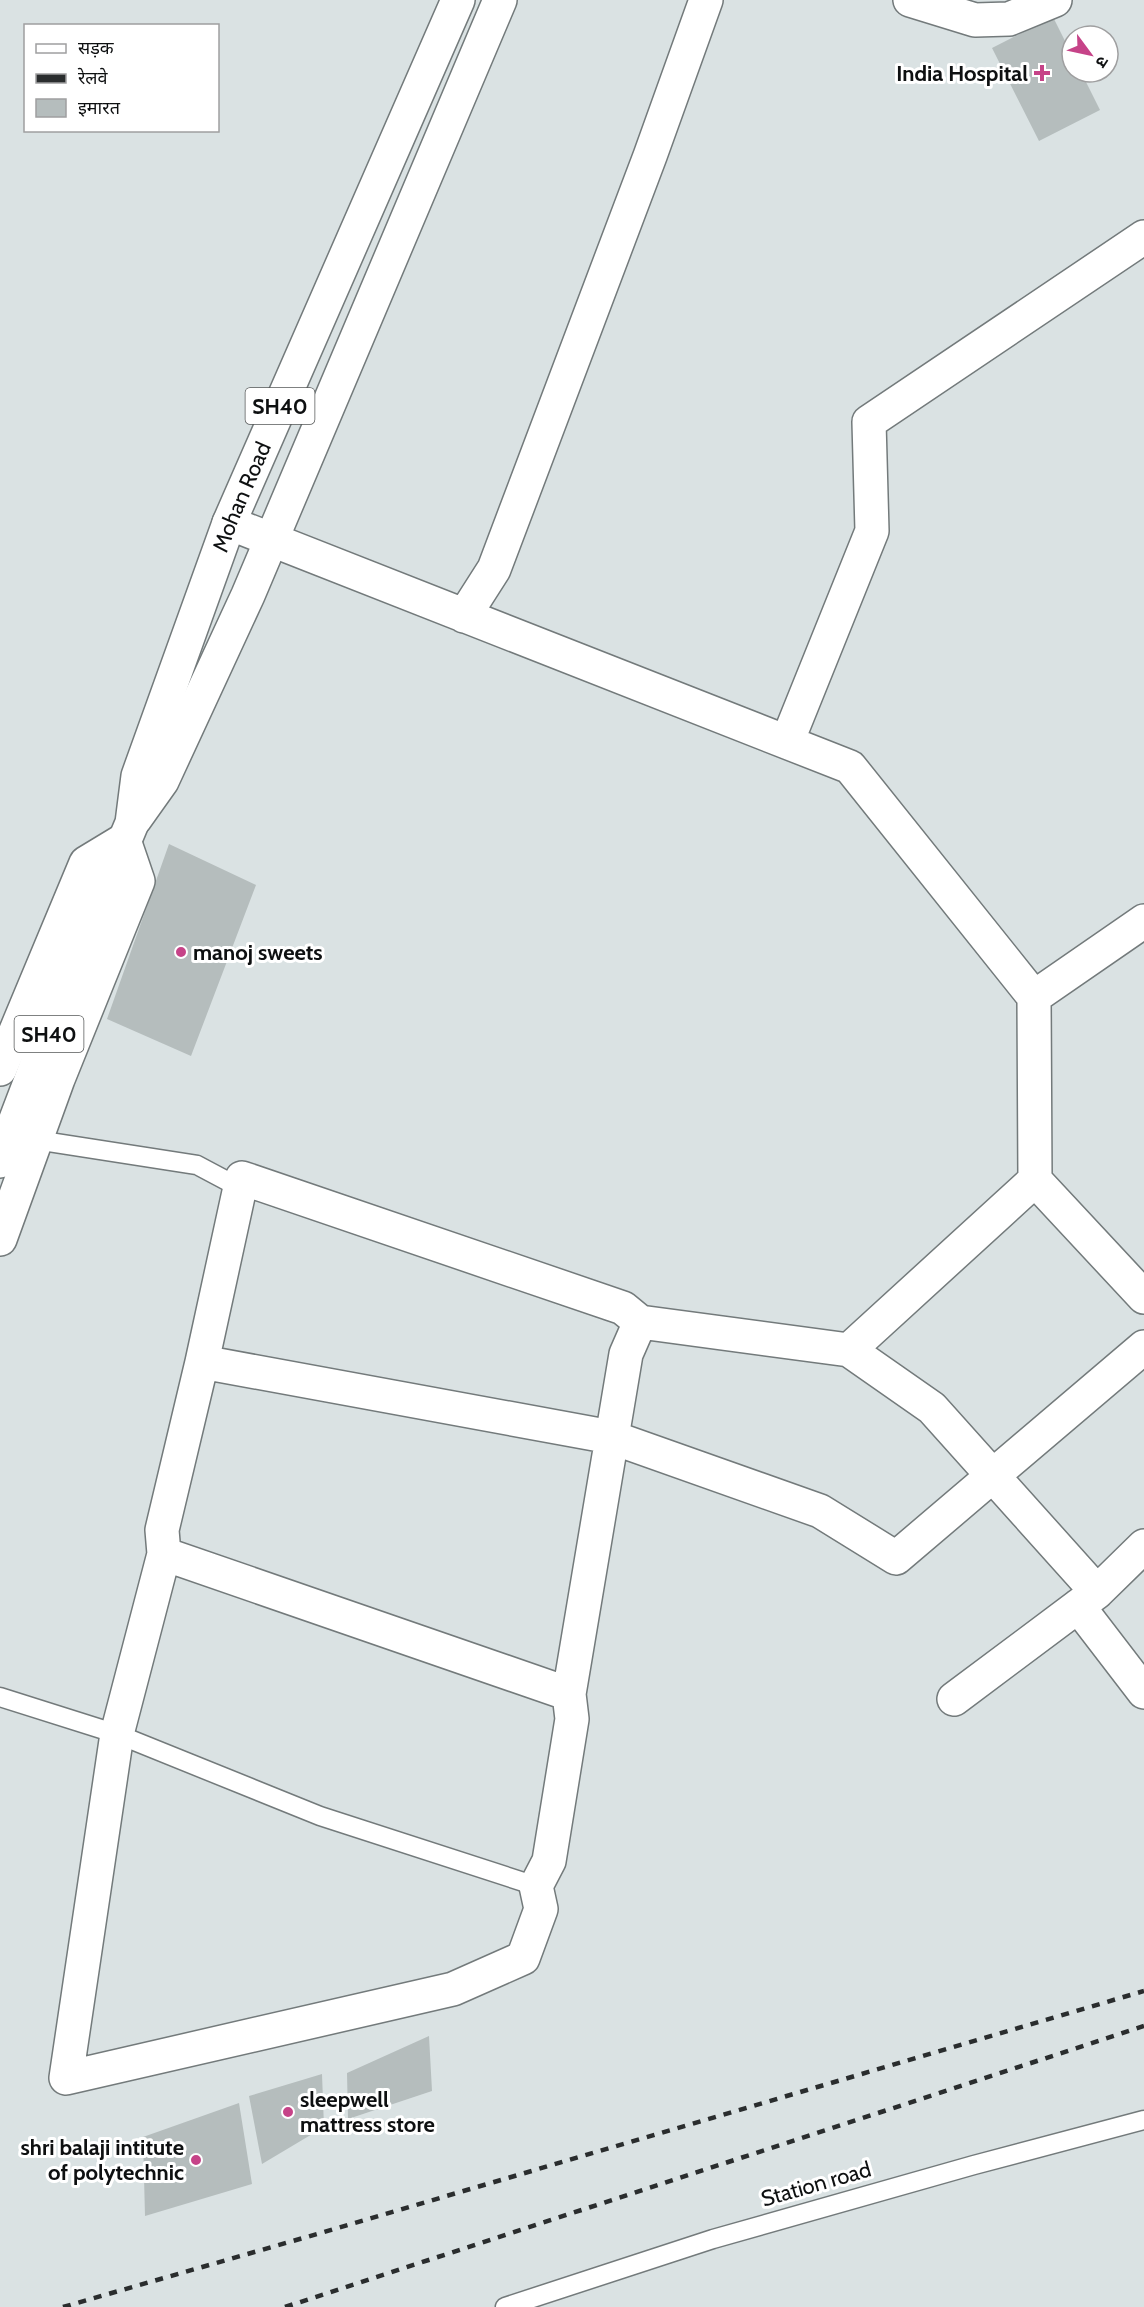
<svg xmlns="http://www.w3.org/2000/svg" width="1144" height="2307" font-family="Cabin,'Noto Sans Devanagari',sans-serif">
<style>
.building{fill:#b5bdbd}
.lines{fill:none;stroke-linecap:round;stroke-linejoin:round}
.lane-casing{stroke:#737a7b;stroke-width:21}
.street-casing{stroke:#737a7b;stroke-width:36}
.secondary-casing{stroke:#737a7b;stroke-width:36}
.primary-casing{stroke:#737a7b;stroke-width:36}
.lane{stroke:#fff;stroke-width:18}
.street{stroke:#fff;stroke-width:33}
.secondary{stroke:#fff;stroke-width:33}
.primary{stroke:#fff;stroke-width:33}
.rail{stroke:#2a2d2e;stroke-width:4.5;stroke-dasharray:8 8;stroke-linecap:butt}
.poi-dot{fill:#c64388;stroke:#fff;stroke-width:2}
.labels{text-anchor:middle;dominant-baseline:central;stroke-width:6;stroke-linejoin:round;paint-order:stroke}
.shield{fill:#fff;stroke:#565858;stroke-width:1.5}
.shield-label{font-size:21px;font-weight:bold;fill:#0e1011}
.poi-label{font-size:22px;font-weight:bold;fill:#0e1011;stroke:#fff;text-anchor:end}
.street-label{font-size:22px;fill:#0e1011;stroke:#fff}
</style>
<rect width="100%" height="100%" fill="#dae2e3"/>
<path class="building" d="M1053,17L1072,55V72H1081L1100,110L1039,141L992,48Z
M169,844L256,885L191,1056L107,1019Z
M429,2036L432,2091L348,2119L347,2073Z
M322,2074L324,2127L262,2164L249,2096Z
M239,2103L252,2184L145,2216L143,2137Z"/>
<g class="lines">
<g class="lane-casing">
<path id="lane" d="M36,1140L197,1165L229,1182L242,1178
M0,1697L117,1734L320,1816L536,1886
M505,2307L713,2239L974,2165L1144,2120"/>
</g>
<g class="street-casing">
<path id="street" d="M910,0L975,20L1009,19L1055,0
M229,523L850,767L1034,997L1144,921
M464,616L494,569L650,156L706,0
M787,742L872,531L869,422L1144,237
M1034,997L1035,1180L1144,1297
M242,1178L623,1308L640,1322L626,1354L569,1694L572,1719L549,1861L536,1886L541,1909L523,1958L453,1989L66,2078L117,1734L164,1554L162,1530L202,1362Z
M640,1322L849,1350L932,1408L1097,1592
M849,1350L1035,1180
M202,1362L611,1437L820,1511L896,1558L1144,1347
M164,1554L569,1694
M1078,1606L1144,1692
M954,1699L1097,1592L1144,1546"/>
</g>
<g class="secondary-casing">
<path id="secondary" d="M0,1069L86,863L124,840L138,881L58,1079L0,1239"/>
</g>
<g class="primary-casing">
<g id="primary">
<path d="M135,819L162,781L248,595L500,0"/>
<path id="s1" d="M0,1161L97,907L132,823L138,776L229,523L458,0"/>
</g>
</g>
<use href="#lane" class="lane"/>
<use href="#street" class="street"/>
<use href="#secondary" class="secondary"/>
<use href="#primary" class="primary"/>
<path class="rail" d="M63,2307L324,2232L1144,1991
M285,2307L1144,2026"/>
</g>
<g class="poi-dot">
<path d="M1039 64h6v6h6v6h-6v6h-6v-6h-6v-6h6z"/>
<circle cx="181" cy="952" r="6"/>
<circle cx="288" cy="2112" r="6"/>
<circle cx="196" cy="2160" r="6"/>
</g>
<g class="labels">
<g class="shield">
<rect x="245.5" y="388" width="69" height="36" rx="4.5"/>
<rect x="14.5" y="1016" width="69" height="36" rx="4.5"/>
</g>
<g class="shield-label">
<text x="280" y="406">SH40</text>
<text x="49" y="1034">SH40</text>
</g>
<g class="poi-label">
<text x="1028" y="73">India Hospital</text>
<text x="193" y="952" text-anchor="start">manoj sweets</text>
<text x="300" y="2099" text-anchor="start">sleepwell<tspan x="300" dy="25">mattress store</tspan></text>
<text x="184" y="2147">shri balaji intitute<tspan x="184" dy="25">of polytechnic</tspan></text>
</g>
<g class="street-label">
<text stroke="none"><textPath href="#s1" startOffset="708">Mohan Road</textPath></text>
<text transform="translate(816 2184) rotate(-16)">Station road</text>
</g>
</g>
<rect x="24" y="24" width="195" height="108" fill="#ffffff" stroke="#9f9fa0" stroke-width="1.5"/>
<rect x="36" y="44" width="30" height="9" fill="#ffffff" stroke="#9f9fa0" stroke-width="1.5"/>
<text x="78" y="54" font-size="18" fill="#0e1011">सड़क</text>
<rect x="36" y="74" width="30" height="9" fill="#2a2d2e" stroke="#9f9fa0" stroke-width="1.5"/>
<text x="78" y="84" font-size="18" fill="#0e1011">रेलवे</text>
<rect x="36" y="99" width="30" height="18" fill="#b5bdbd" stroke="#9f9fa0" stroke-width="1.5"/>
<text x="78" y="114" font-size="18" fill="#0e1011">इमारत</text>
<g transform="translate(1090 54) rotate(123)"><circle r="28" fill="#ffffff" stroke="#9f9fa0" stroke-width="1.5"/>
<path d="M0-4.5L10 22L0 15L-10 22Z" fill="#c64388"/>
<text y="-9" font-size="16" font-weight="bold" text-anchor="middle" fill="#0e1011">उ</text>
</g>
</svg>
